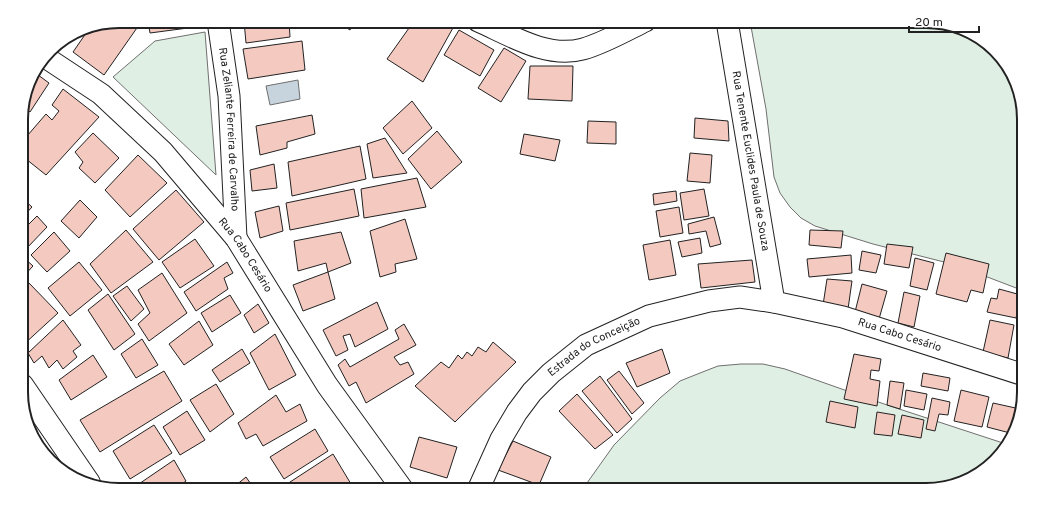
<svg xmlns="http://www.w3.org/2000/svg" width="1045" height="511" font-family="Overpass,sans-serif">
<style>
.green{fill:#e0efe3;stroke:#6f6f6f}
.water{fill:#c7d3dd;stroke:#6f6f6f}
.building{fill:#f3c9c0;stroke:#222}
.lines{fill:none;stroke-linecap:round;stroke-linejoin:round}
.street-casing{stroke:#222;stroke-width:23}
.secondary-casing{stroke:#222;stroke-width:24}
.street{stroke:#fff;stroke-width:21}
.secondary{stroke:#fff;stroke-width:22}
.labels{text-anchor:middle;dominant-baseline:central;stroke-width:3;stroke-linejoin:round;paint-order:stroke}
.street-label{font-size:11px;fill:#222;stroke:#fff}
.rim{fill:none;stroke:#222;stroke-width:2}
</style>
<rect width="100%" height="100%" fill="#fff"/>
<path class="green" d="M750,21H926L969,31L1004,60L1023,106L1024,291L956,265L873,244L815,226L801,218L790,207L780,193L774,177L766,109Z
M205,32L216,175L113,77L155,41Z
M741,364H763L785,369L887,405L1006,444L980,474L932,490H582L614,445L660,398L680,381L700,373L718,366Z"/>
<path class="water" d="M298,80L300,99L270,105L266,86Z"/>
<path class="building" d="M119,21H133L139,25L104,75L73,52L91,26Z
M148,21H203V26L150,33Z
M244,21H289L290,37L246,43Z
M336,21H355L350,30Z
M414,21H445L454,26L423,82L387,59Z
M459,30L494,50L480,76L444,55Z
M302,41L305,70L248,79L243,49Z
M504,48L526,61L501,102L478,88Z
M530,66H573L572,101L528,99Z
M34,72L49,83L30,112L23,106L31,76Z
M63,89L99,117L46,175L21,155V143L46,114L52,120L59,111L52,105Z
M412,101L432,128L403,154L383,128Z
M312,115L315,134L287,142V148L260,155L256,126Z
M695,118L728,121L729,141L694,138Z
M588,121L616,122V144L587,143Z
M437,131L462,162L431,189L408,159Z
M93,133L119,158L95,183L79,168L83,162L75,152Z
M524,134L560,140L555,161L520,154Z
M385,138L407,173L373,178L367,144Z
M360,146L366,179L292,196L288,162Z
M690,153L712,155L710,183L687,181Z
M138,155L167,183L130,217L105,190Z
M274,164L277,188L252,191L250,170Z
M417,178L426,207L364,218L361,189Z
M354,189L359,216L290,230L286,203Z
M704,189L709,216L684,220L680,193Z
M176,190L204,222L159,260L133,229Z
M676,191L677,201L654,205L653,194Z
M21,197L32,207L21,219Z
M80,200L97,217L79,238L61,221Z
M279,206L283,231L260,238L255,212Z
M679,207L683,233L660,237L656,211Z
M37,216L47,227L26,249L22,244L21,232Z
M714,217L721,244L710,247L706,231L689,234L688,224Z
M405,219L417,259L395,264L396,272L380,277L370,231Z
M126,230L153,262L111,293L90,264Z
M810,230L843,231L841,248L809,245Z
M54,232L70,251L47,272L31,255Z
M341,232L351,263L328,272L326,263L298,271L294,241Z
M700,238L702,253L682,257L678,242Z
M195,239L214,266L180,288L162,262Z
M670,240L676,275L649,280L643,245Z
M887,244L913,247L909,268L884,264Z
M862,251L881,255L876,273L859,270Z
M946,253L989,264L983,293L971,290L967,302L936,294Z
M851,255L852,273L809,277L807,259Z
M22,256L33,266L22,278Z
M915,258L934,263L927,290L910,286Z
M752,260L755,282L701,288L698,264Z
M79,262L102,290L70,316L48,288Z
M227,262L233,273L224,278L228,289L196,311L184,292Z
M328,272L335,299L303,311L293,285Z
M162,273L187,313L149,341L138,324L150,313L138,290Z
M827,279L852,281L848,309L823,305Z
M29,283L58,313L22,346V290Z
M862,284L887,291L879,319L855,312Z
M127,286L144,309L131,321L113,296Z
M999,289L1021,295L1016,318L987,312L991,298L997,299Z
M904,292L920,296L914,327L898,323Z
M108,294L135,334L114,350L88,310Z
M230,295L241,313L212,332L201,313Z
M377,302L388,329L355,347L350,334L343,336L348,350L336,356L323,330Z
M258,304L269,323L254,333L244,315Z
M63,320L81,345L73,351L77,357L63,369L57,360L49,368L42,356L34,363L28,353Z
M990,320L1014,325L1008,358L983,352Z
M199,321L213,345L184,365L169,344Z
M404,324L416,345L394,357L400,365L408,362L414,374L366,403L356,382L349,386L338,365L345,359L350,367L399,339L395,330Z
M275,334L296,375L269,390L250,353Z
M142,339L158,365L136,378L121,354Z
M493,342L516,362L455,422L415,386L441,362L449,368L458,355L462,359L467,352L472,356L478,347L486,352Z
M242,349L250,363L220,382L212,370Z
M662,349L670,373L637,387L626,363Z
M854,354L881,359L879,371L871,370L870,379L880,381L877,406L844,399Z
M93,355L107,377L71,400L59,380Z
M164,371L182,401L100,452L80,420Z
M619,371L644,403L632,414L607,380Z
M923,373L950,378L948,391L921,386Z
M600,376L632,419L617,433L582,391Z
M890,381L904,383L900,409L887,405Z
M216,384L234,414L210,432L190,400Z
M906,390L927,394L924,410L904,406Z
M961,390L989,397L982,427L954,421Z
M577,394L613,435L595,449L559,411Z
M276,395L286,412L300,404L307,421L263,446L256,434L246,439L238,423Z
M932,398L950,402L948,415L939,414L935,431L926,429Z
M830,401L858,407L855,428L826,422Z
M993,403L1020,409L1014,434L987,427Z
M187,411L205,440L180,455L163,427Z
M877,412L895,415L892,436L874,434Z
M902,415L924,420L921,438L898,434Z
M154,425L172,453L130,479L113,451Z
M315,429L328,451L284,479L270,457Z
M419,437L457,447L447,478L410,467Z
M513,441L551,457L539,485L498,470Z
M333,454L354,489L352,490H291L287,484Z
M174,460L186,481L174,490H130Z
M246,477L255,490H230Z
M507,484L522,490H504Z"/>
<g class="lines">
<g class="street-casing">
<g id="street">
<path id="s1" d="M218,21L229,96L236,238"/>
<path d="M478,21C510,35 547,59 583,49C604,43 625,31 645,21"/>
<path id="s2" d="M727,21L774,302"/>
<path id="s3" d="M45,57L101,94L163,152L236,238L327,385L403,490"/>
<path id="s4" d="M478,490L501,439L517,412L532,392L551,373L586,345L649,316L709,301L740,297L774,302L843,317L1024,375"/>
</g>
</g>
<g class="secondary-casing">
<path id="secondary" d="M22,385L89,483"/>
</g>
<use href="#street" class="street"/>
<use href="#secondary" class="secondary"/>
</g>
<g class="labels">
<g class="street-label">
<text stroke="none"><textPath href="#s1" startOffset="109">Rua Zeliante Ferreira de Carvalho</textPath></text>
<text stroke="none"><textPath href="#s2" startOffset="142">Rua Tenente Euclides Paula de Souza</textPath></text>
<text stroke="none"><textPath href="#s3" startOffset="284">Rua Cabo Cesário</textPath></text>
<text stroke="none"><textPath href="#s4" startOffset="511">Rua Cabo Cesário</textPath></text>
<text stroke="none"><textPath href="#s4" startOffset="190">Estrada do Conceição</textPath></text>
</g>
</g>
<path d="M0 0H1045V511H0ZM119 28H926A91 91 0 0 1 1017 119V392A91 91 0 0 1 926 483H119A91 91 0 0 1 28 392V119A91 91 0 0 1 119 28Z" fill="#fff" fill-rule="evenodd"/>
<path class="rim" d="M119 28H926A91 91 0 0 1 1017 119V392A91 91 0 0 1 926 483H119A91 91 0 0 1 28 392V119A91 91 0 0 1 119 28Z"/>
<path d="M909 26v6h70v-6" fill="none" stroke="#222222" stroke-width="2"/>
<text x="915" y="26" font-size="12" fill="#222222" stroke="#ffffff" stroke-width="3" paint-order="stroke">20 m</text>
</svg>
